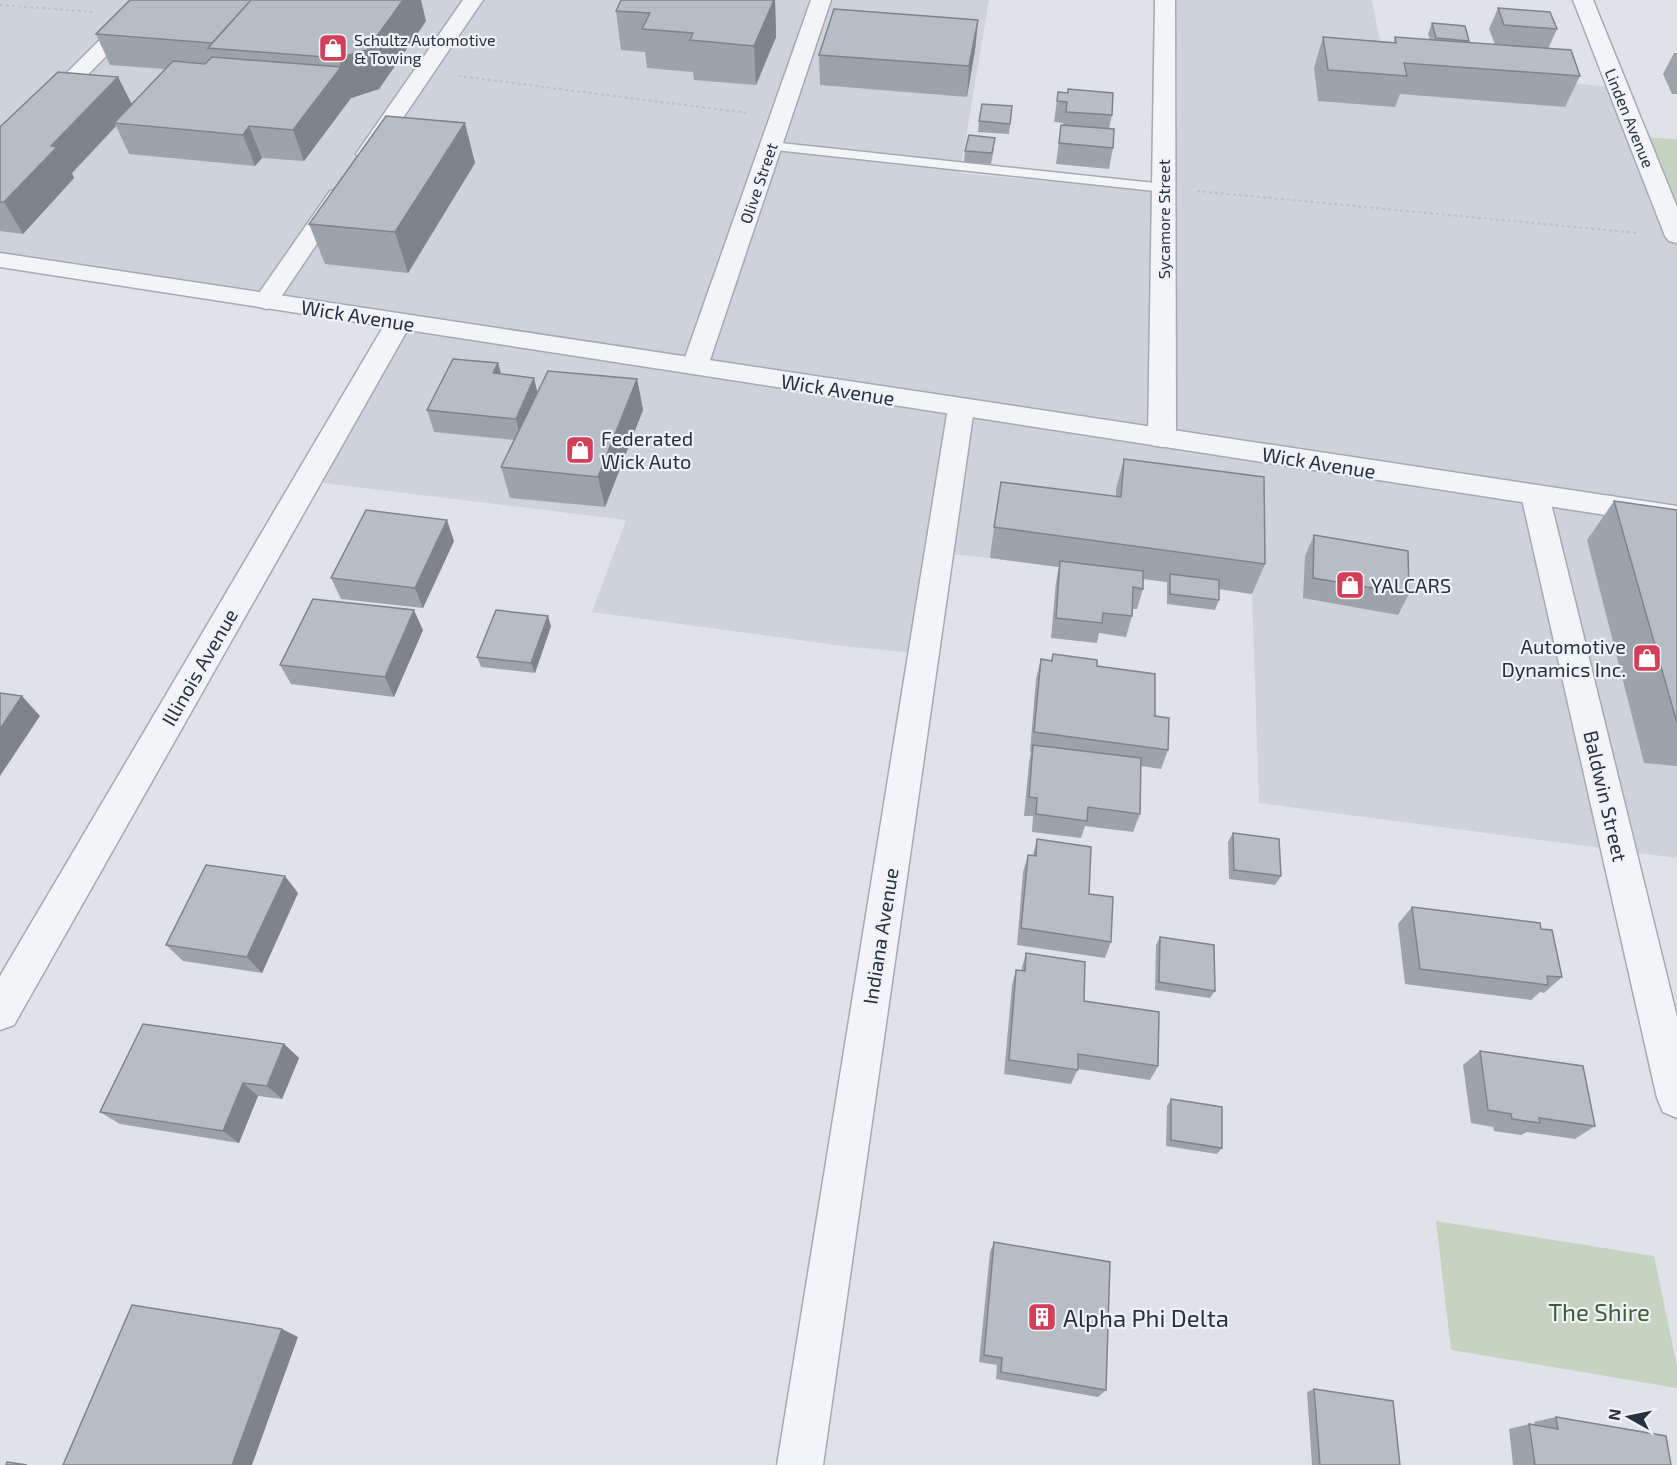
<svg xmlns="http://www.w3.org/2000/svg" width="1677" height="1465" font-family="'Exo 2',sans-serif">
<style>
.built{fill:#cdd2db}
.green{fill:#c5d3c0}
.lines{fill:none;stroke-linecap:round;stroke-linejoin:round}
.service-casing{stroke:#a4aab3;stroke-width:3}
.minor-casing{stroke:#a4aab3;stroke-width:3}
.tertiary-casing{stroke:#a4aab3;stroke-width:3}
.path{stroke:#bdc1c8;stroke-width:2;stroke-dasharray:3 3;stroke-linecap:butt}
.service{fill:#f2f4f7;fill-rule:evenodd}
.minor{fill:#f2f4f7;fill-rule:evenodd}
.tertiary{fill:#f2f4f7;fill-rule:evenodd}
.wall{fill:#9da3aa}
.shaded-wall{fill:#7f848b}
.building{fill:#b6bdc6;stroke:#7f848b;stroke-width:1.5}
.labels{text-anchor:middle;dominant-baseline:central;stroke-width:4.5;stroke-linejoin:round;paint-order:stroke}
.far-poi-label{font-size:16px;fill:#273141;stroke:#eff2f7;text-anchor:start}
.far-street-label{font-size:16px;fill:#273141;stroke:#eff2f7}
.street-label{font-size:20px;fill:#273141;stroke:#eff2f7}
.poi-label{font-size:20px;fill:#273141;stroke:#eff2f7;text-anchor:start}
.near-park-label{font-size:24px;fill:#3d5d34;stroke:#eff2f7}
.near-poi-label{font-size:24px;fill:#273141;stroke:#eff2f7;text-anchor:start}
</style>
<rect width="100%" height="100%" fill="#dfe3e9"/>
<path class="built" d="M0,0H989L960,173L1163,192L1165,0H1372L1385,68L1556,81L1618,88L1677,236V858L1259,803L1252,594L990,558L940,553L924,654L843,646L592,612L626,520L307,481L399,322L0,260Z"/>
<path class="green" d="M1637,137L1677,139V236Z
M1436,1221L1654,1256L1677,1366V1388L1451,1350Z"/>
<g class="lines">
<g class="service-casing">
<path id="service" d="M771,142L1164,184L1171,188L1164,192L766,149L764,146Z"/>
</g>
<g class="minor-casing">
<path id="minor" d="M140,0H161L8,156L0,158V139Z
M463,0H483L375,159L367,161L359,159L356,154Z
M811,0H831L708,366L704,372L695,374L686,372L682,366Z
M1155,0H1175L1176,438L1172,445L1162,447L1152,445L1148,438Z
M1573,0H1593L1677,207V243L1669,241L1665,236Z
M338,189L346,191L349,196L275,306L266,309L257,306L254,301L257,296L330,191Z
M399,314L408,316L412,322L14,1025L0,1030V976L386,322L390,316Z
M961,399L971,402L974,408L823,1465H777L948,408L951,402Z
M1535,485L1545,488L1549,495L1677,1017V1118L1663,1112L1657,1098L1521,495L1525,488Z"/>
</g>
<g class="tertiary-casing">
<path id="tertiary" d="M0,253L1677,506V526L0,267Z"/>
</g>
<path class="path" d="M0,5L95,12
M458,76L748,113
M1197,191L1638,233"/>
<use href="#service" class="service"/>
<use href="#minor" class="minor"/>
<use href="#tertiary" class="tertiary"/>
</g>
<path class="wall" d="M621,0H775L776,37L756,85L694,80L693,72L647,68L645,52L621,50L616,11Z
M1498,8L1557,29L1548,49L1580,76L1565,107L1400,94L1395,107L1318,101L1314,68L1323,37L1394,42L1395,37L1430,40L1428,34L1432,23L1469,41L1468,43L1495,45L1489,29Z
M978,20L975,50L967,97L820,85L819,55Z
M426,21L379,89L351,98L304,161L262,158L255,166L129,154L116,126L72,173L74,178L23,234L0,231V127L118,77L132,104L165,69L110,65L96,34Z
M1674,53H1677V94H1672L1663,74Z
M1058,92L1112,115L1109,129L1113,148L1109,169L1056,164L1061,125H1063V123L1054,122Z
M1012,106L1009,134L978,132L979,121Z
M994,148L991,164L964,162L965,151Z
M475,163L408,273L325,264L309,224Z
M498,363L501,374L538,392L637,379L643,410L605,507L510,498L501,467L515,440L434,432L427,410Z
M1124,459L1265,564L1252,594L1219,589V600L1215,610L1167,604V582L1143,579V589L1137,609H1133L1132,616L1126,637L1099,633L1097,643L1051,638L1056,582L1059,567L990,558L994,527L1116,497V489Z
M1614,501L1677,510V766L1644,763L1587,540Z
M1314,535L1409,594L1398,615L1303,598L1305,556Z
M454,541L423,608L341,599L331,578Z
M551,626L535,673L481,667L477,657Z
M423,630L394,697L291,684L280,665Z
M1053,654L1155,716L1168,750L1161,769L1141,766L1140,814L1133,832L1085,826L1081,838L1032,832L1033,816H1024L1029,763L1031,752L1030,751L1036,679L1041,659L1051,661Z
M1233,833L1281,876L1275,885L1229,879L1228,842Z
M1037,839L1089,894L1111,942L1105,958L1017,945L1023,872L1028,855H1033Z
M298,893L262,973L183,961L166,945Z
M1412,907L1562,977L1544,993L1540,992L1531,1000L1405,984L1398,924Z
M1160,937L1215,991L1210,998L1155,990L1156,945Z
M1026,953L1084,1001L1158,1066L1150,1080L1078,1069L1071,1084L1004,1074L1012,985L1016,970L1021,971Z
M284,1044L299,1058L282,1099L258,1096L239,1143L120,1124L100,1112Z
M1480,1051L1595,1126L1575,1139L1527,1132L1521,1135L1494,1131L1493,1127L1471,1123L1463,1065Z
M1171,1099L1222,1148L1217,1154L1166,1146L1167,1106Z
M994,1242L1106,1390L1098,1397L996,1379L997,1365L979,1362L990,1252Z
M1314,1389L1400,1465H1312L1307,1392Z
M1556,1417L1671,1465H1513L1509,1429L1529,1424L1535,1425L1534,1422Z"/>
<path class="shaded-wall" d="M403,0H421L426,21L379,89L351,98L338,58Z
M774,0H775L776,37L756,85L754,46Z
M978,20L975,50L967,97L969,66Z
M341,67L351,98L304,161L293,130Z
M118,77L133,107L114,123L116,126L72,173L74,178L23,234L4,202L51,146Z
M465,123L475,163L408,273L395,232Z
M249,126L262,158L255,166L243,135Z
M498,363L504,384L493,373Z
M534,378L539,399L521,441L516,419Z
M637,379L643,410L605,507L598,477Z
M447,520L454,541L423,608L415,588Z
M414,610L423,630L394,697L385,677Z
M548,616L551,626L535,673L531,663Z
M22,696L40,716L0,776V729Z
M285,876L298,893L262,973L247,957Z
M284,1044L299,1058L282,1099L267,1086Z
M243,1083L258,1096L239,1143L223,1131Z
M282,1329L298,1337L252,1465H232Z"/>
<path class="building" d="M130,0H251L212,43L96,34Z
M251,0H403L367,50L338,58L208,48Z
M621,0H774L754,46L690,40L693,33L642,29L650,13L616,11Z
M1498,8L1550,12L1557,29L1504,25Z
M834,9L978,20L969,66L819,55Z
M1432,23L1465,26L1469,41L1436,38Z
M1323,37L1396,43L1395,37L1571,50L1580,76L1404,63L1407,76L1328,70Z
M212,57L341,67L293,130L249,126L243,135L114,123L173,61L205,64Z
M58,72L118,77L51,146L57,147L4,202H0V127Z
M1068,89L1113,93L1112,115L1066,112L1067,102L1057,101L1058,92L1068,93Z
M982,104L1012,106L1010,124L979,121Z
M386,116L465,123L395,232L309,224Z
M1061,125L1114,129L1113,148L1059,143Z
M969,135L995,138L992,153L965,151Z
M453,359L498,363L493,373L534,378L516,419L427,410Z
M548,371L637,379L598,477L501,467Z
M1124,459L1264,477L1265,564L994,527L1001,482L1121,497Z
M1614,501L1677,510V723Z
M366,510L447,520L415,588L331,578Z
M1314,535L1408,551L1409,594L1313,578Z
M1060,561L1143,571V589L1133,587L1132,616L1103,613L1102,623L1056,618Z
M1170,574L1219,580V600L1170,594Z
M313,599L414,610L385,677L280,665Z
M496,610L548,616L531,663L477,657Z
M1053,654L1097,660V666L1155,674V716L1169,718L1168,750L1034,732L1041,659L1052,661Z
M0,693L22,696L0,729Z
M1033,745L1141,758L1140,814L1088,807L1087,821L1036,814L1037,798L1029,797Z
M1233,833L1279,839L1281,876L1234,870Z
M1037,839L1091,847L1089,894L1113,897L1111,942L1021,928L1028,855L1036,856Z
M206,865L285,876L247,957L166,945Z
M1412,907L1540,923L1541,929L1552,930L1562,977L1547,976L1548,985L1420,969Z
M1160,937L1214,945L1215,991L1159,982Z
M1026,953L1085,962L1084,1001L1159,1012L1158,1066L1078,1054V1070L1009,1060L1016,970L1025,971Z
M143,1024L284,1044L267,1086L243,1083L223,1131L100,1112Z
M1480,1051L1583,1066L1595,1126L1539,1118L1540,1123L1512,1119L1511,1114L1488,1110Z
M1171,1099L1222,1107V1148L1171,1140Z
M994,1242L1110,1262L1106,1390L1001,1372L1002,1358L984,1355Z
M132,1305L282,1329L232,1465H63Z
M1314,1389L1393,1401L1400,1465H1320Z
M1556,1417L1666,1436L1671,1465H1535L1529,1424L1558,1429Z
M7,1462L27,1465H6Z"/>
<defs>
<g id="shop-square" transform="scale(1.5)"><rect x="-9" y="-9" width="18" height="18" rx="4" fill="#d33f59" stroke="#eff2f7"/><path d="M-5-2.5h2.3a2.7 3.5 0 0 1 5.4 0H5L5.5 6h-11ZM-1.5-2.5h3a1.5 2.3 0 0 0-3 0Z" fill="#fff"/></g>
<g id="building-square" transform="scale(1.5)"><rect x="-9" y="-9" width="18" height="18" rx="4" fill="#d33f59" stroke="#eff2f7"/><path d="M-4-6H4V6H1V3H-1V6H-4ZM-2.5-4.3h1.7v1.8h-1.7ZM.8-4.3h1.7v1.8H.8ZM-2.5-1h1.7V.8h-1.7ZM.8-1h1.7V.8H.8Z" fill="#fff"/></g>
</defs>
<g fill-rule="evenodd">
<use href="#shop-square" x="333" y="48"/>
<use href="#shop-square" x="580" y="450"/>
<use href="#shop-square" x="1350" y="585"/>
<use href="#shop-square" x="1647" y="658"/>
<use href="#building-square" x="1042" y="1317"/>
</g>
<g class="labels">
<g class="far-poi-label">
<text x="354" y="39">Schultz Automotive<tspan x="354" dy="18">&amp; Towing</tspan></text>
</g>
<g class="far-street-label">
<text transform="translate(1630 118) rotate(68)">Linden Avenue</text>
<text transform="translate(758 183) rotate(-71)">Olive Street</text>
<text transform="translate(1163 219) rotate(-90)">Sycamore Street</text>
</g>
<g class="street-label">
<text transform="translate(358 315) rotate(9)">Wick Avenue</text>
<text transform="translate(838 389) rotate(9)">Wick Avenue</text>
<text transform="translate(1319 462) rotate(9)">Wick Avenue</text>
<text transform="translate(199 667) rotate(-60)">Illinois Avenue</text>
<text transform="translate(1606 796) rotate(77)">Baldwin Street</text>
<text transform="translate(880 936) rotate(-81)">Indiana Avenue</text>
</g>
<g class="poi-label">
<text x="601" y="438">Federated<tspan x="601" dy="23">Wick Auto</tspan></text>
<text x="1371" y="585">YALCARS</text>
<text x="1626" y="646" text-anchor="end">Automotive<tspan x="1626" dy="23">Dynamics Inc.</tspan></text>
</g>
<g class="near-park-label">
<text x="1599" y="1311">The Shire</text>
</g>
<g class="near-poi-label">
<text x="1063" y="1317">Alpha Phi Delta</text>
</g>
</g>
<g transform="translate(1629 1417) rotate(279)" stroke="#eff2f7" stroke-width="4.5" paint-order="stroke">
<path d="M0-4.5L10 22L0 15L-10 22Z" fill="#273141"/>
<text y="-9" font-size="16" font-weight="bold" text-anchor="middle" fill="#273141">N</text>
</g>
</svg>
